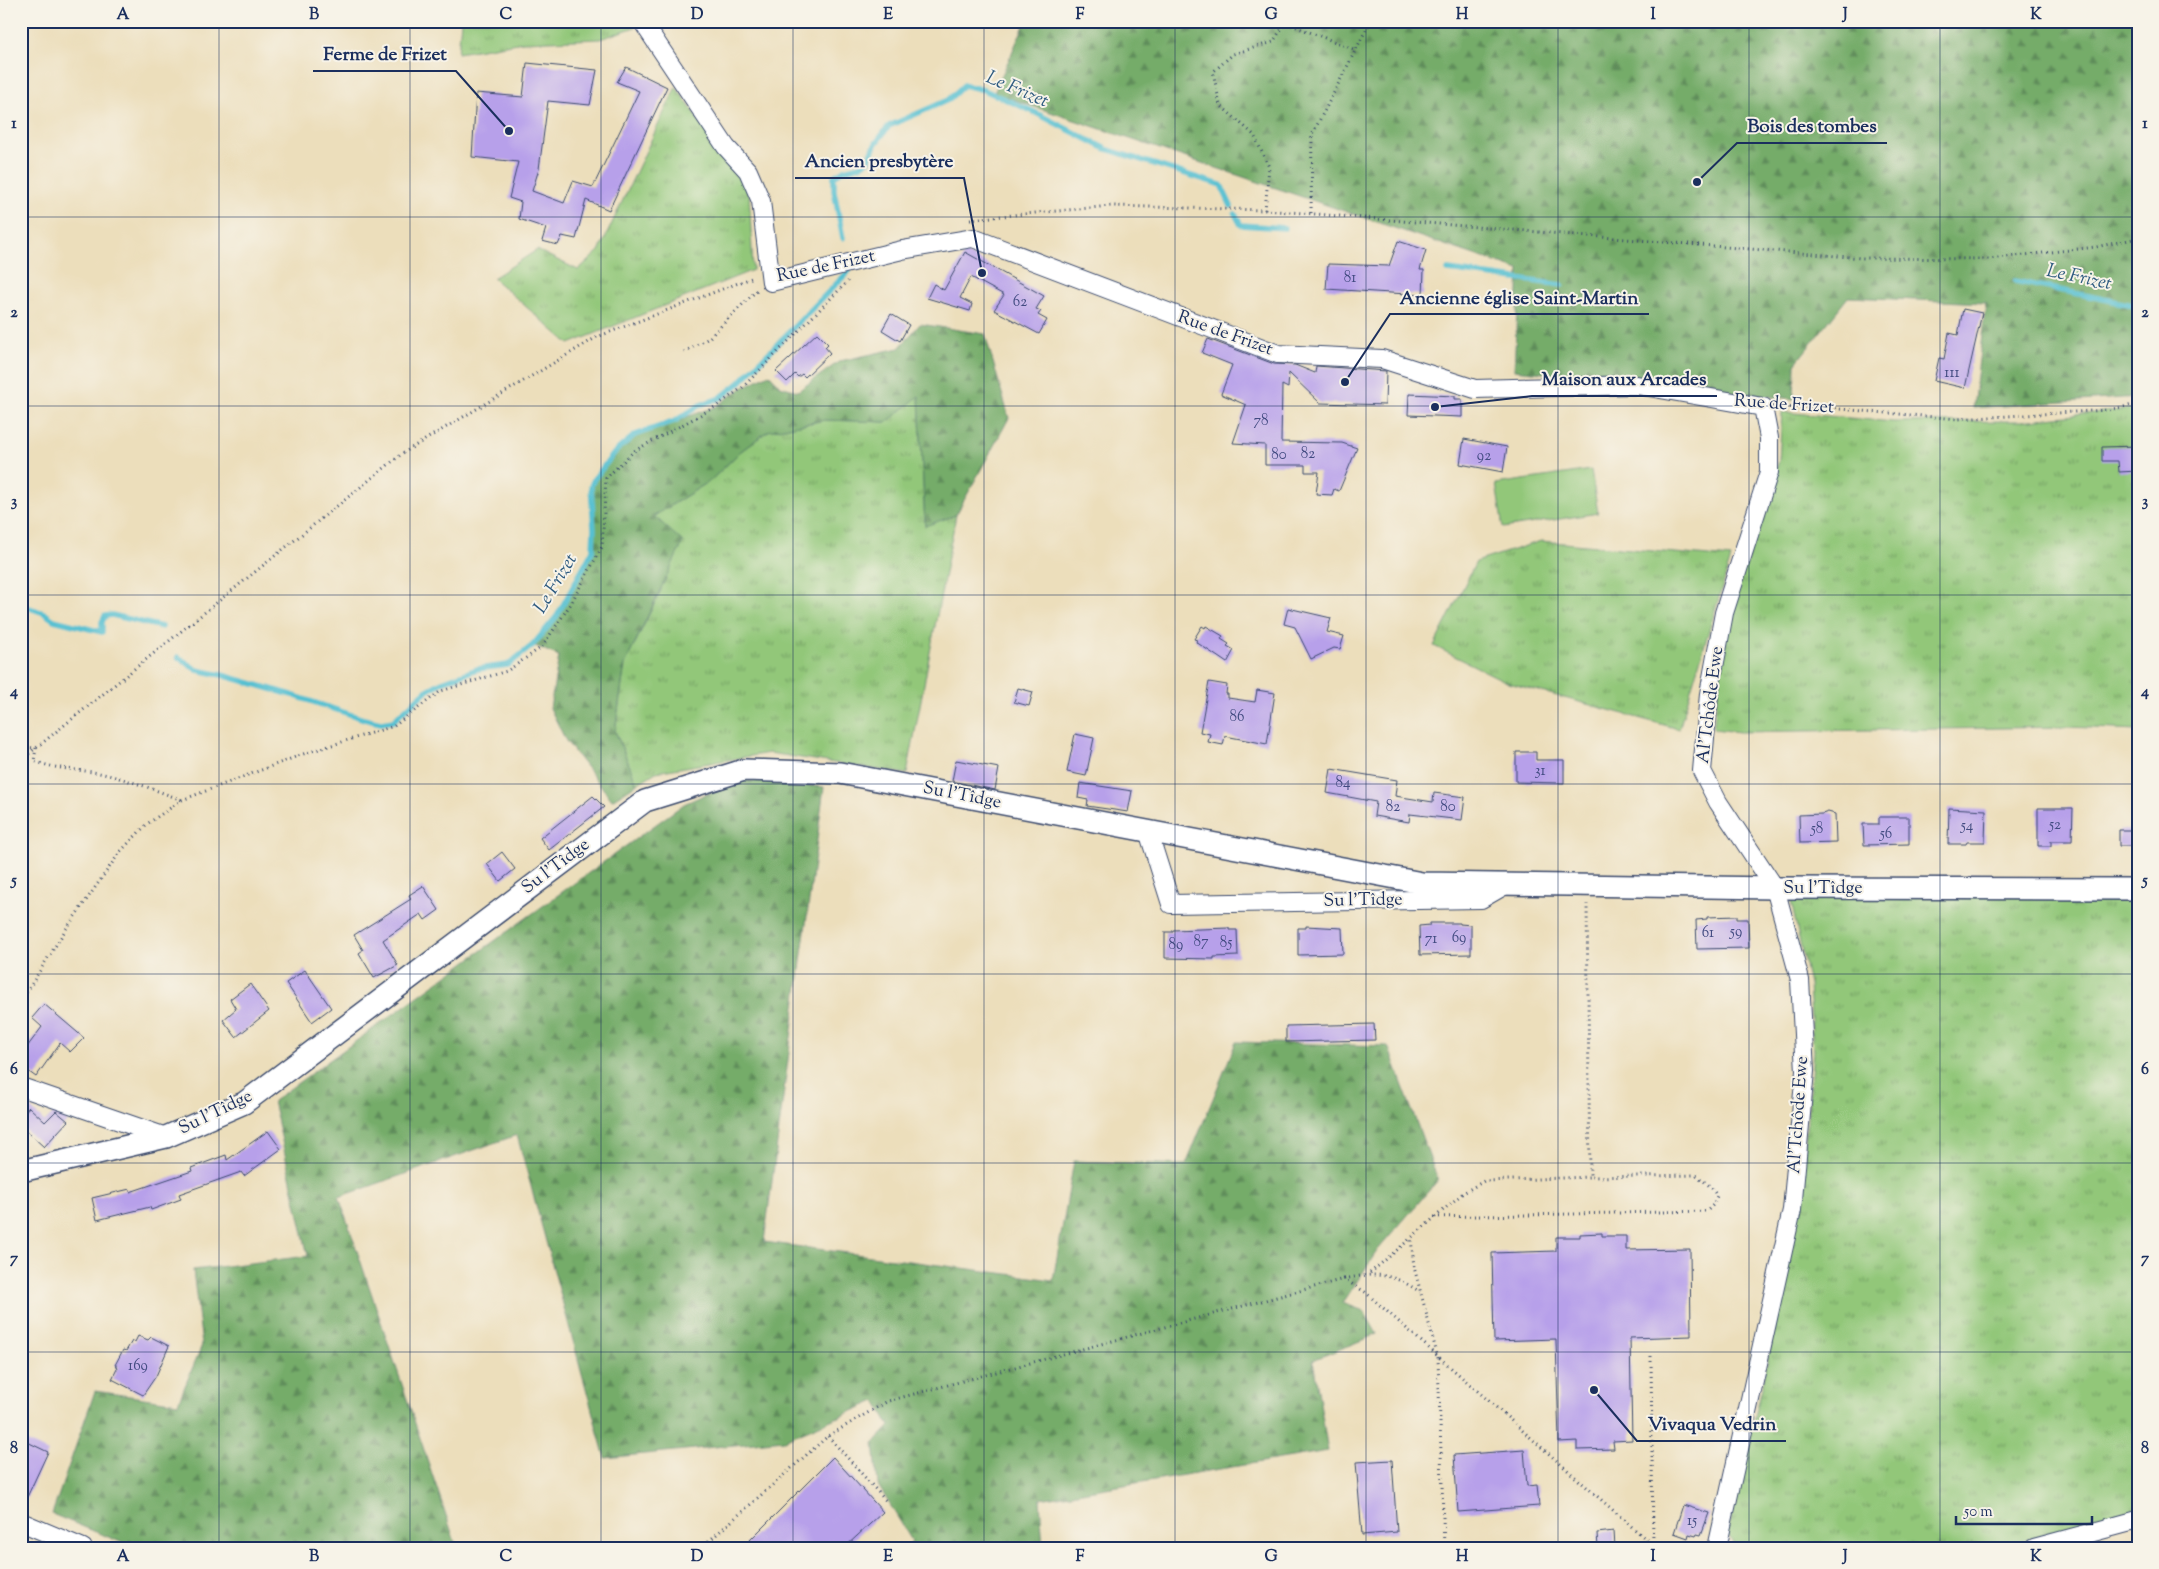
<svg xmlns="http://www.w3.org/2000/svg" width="2159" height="1569" font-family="'Sorts Mill Goudy',serif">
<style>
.grass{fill:url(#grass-tufts);stroke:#567b6c}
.forest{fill:url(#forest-firs);stroke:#486e64}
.pitch{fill:#92c779;stroke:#567b6c}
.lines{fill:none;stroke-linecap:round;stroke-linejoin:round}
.stream{stroke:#56c0d1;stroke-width:5.5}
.building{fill:#b7a0ea}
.minor-casing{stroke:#3a496c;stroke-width:20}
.tertiary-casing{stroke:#3a496c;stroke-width:24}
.path{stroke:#3a496c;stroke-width:3;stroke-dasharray:1 4;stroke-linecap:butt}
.minor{stroke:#fff;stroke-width:18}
.tertiary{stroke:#fff;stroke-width:21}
.grid{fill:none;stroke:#1b2f5e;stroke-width:1;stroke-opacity:0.55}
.labels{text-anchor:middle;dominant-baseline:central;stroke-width:4;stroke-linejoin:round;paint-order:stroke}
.number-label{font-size:15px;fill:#424b81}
.street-label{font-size:18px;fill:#1b2f5e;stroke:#f7f3e8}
.water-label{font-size:19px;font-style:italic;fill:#2d5a80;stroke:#f7f3e8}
.leader{fill:none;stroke:#1b2f5e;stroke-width:2}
.callout-dot{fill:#1b2f5e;stroke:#f7f3e8;stroke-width:2}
.callout-label{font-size:19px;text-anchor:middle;font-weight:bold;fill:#1b2f5e;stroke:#f7f3e8;stroke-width:4;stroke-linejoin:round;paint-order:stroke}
.neatline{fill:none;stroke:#1b2f5e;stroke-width:2}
.grid-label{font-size:16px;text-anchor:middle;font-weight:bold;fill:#1b2f5e}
</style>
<defs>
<pattern id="grass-tufts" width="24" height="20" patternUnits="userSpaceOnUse" patternTransform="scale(1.25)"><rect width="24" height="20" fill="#92c779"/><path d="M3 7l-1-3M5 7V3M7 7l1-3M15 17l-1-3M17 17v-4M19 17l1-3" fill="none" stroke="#76a266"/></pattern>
<pattern id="forest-firs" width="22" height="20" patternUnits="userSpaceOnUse" patternTransform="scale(1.25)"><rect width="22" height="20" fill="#75ac69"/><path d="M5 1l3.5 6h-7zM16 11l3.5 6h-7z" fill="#5f8c5a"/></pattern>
</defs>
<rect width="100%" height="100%" fill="#f7f3e8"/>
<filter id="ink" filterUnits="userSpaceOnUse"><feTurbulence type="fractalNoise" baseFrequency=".02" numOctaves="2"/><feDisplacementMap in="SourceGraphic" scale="10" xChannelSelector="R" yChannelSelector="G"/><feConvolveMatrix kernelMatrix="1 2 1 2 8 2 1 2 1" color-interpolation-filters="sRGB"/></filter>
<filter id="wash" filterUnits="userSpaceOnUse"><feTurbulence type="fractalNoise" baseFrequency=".0096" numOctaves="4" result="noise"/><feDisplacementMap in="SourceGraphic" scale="20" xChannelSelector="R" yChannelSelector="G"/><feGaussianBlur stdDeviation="1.12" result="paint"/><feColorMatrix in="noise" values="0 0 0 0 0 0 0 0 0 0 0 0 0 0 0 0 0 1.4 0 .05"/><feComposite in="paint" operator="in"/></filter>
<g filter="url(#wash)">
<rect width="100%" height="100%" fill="#ecdebb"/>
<path class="grass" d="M461,21H633L635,27L600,39L523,42L458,53Z
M676,87L749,192L753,270L569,344L493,278L537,250L578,270L599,251Z
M919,395L925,525L956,515L907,774L769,753L656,772L637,784L615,731L625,664L661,590L654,516L710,481L741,451L768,431L825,420L887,422Z
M2138,408V730L2068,727L1740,732L1713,729L1729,611L1779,461L1782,412L1894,422L2021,421Z
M1541,541L1731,558L1679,729L1509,683L1434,646L1476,562Z
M1800,892L2138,896V1510L1992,1548H1737L1727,1534L1764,1379L1787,1261L1804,1156L1813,1051L1809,984L1791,901Z"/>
<path class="forest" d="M1026,21H2138V397L1973,408L1986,303L1848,297L1795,364L1794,399L1514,370L1519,270L994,93Z
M920,324L985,334L1009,418L956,515L925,526L919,396L887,422L825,420L768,431L741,451L710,481L654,516L683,542L625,664L615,731L637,784L612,800L566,741L550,708L559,656L533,645L557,616L593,550L594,529L591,486L594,479L613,455L635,435L715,407L742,388L769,374L780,386L798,391L840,361L899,348Z
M739,779L824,787L764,1242L1053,1280L1074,1161L1186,1165L1236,1042L1388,1046L1438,1180L1377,1251L1343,1303L1364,1311L1377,1334L1313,1360L1328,1451L1040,1499L1043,1548H905L912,1541L878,1485L874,1443L890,1426L876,1401L784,1440L605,1458L517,1135L339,1197L457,1548H135L52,1514L95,1391L178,1403L202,1345L193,1270L308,1256L273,1101L684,804Z"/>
<path class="pitch" d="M1591,470L1598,513L1503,528L1496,484Z"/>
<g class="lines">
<path class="stream" d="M1235,214L1241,225L1285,228
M843,238L834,191V176L844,170L859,166L868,161L876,143L889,126L948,100L964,85L984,90L1032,111L1106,149L1221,185L1231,206
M1448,270L1562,285
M2015,281L2138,306
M21,605L44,613L54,620L102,632V622L105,616L112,615L162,627
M178,657L197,670L222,675L292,695L364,719L381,723L393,721L426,691L442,682L477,669L508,665L533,645L557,616L593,550L594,529L591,486L594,479L616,451L635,435L675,421L700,405L720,398L738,384L849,271"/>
</g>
<g id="blocks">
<path class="building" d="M527,63L597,70L590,105L548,101L539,169L532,191L564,203L573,181L593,187L639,91L617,82L626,67L667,87L609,210L586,200L576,239L562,236L558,245L542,241L546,228L519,219L521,202L509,198L518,162L472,157L476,93L523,97Z
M1398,241L1426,250L1420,270H1424L1423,295L1326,289L1328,264L1389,266Z
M965,252L1044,296L1036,309L1041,311L1038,315L1047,320L1039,334L994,310L1004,295L971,277L960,298L972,304L970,311L927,298L934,284L944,290Z
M1963,309L1982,313L1965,388L1934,381L1939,358L1944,359L1949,333L1958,335Z
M891,314L909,325L900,341L882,330Z
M817,333L828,344L825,347L830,353L805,377L802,374L798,377L795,374L787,382L776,371Z
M1208,339L1274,364L1295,365L1315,373L1316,366L1386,371L1385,405L1320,403L1289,373L1288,388L1282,385L1281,442L1342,443L1357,448L1339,491L1334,489L1332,495L1316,494L1319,472H1305V465H1265V445L1233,443L1246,405L1221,394L1232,365L1202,353Z
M1409,394L1455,396V399H1462V417L1408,415Z
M1464,439L1507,447L1503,472L1460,464Z
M2138,446V471L2119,472L2118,461H2102V447Z
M1288,608L1331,618L1327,632L1344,636L1340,649L1334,648L1311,659L1295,627L1284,624Z
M1202,626L1205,628L1206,626L1223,636L1221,639L1229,644L1227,646L1234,650L1227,663L1196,642L1197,640L1194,639Z
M1209,682L1227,685L1226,694H1228V698L1255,702L1257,690L1275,693L1267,744L1225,736L1223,745L1208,742L1210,734L1200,732Z
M1018,688L1033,692L1029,706L1014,702Z
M1075,734L1094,738L1086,776L1067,772Z
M1516,752H1536V760H1564V783L1516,782Z
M956,760L999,768L995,790L952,781Z
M1331,769L1397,780L1395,796L1433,802L1434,793L1465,797L1462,820L1410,814L1409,822L1374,816L1376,802L1327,793Z
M1080,783L1132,791L1128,812L1087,806L1088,800L1078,798Z
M593,796L604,807L549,850L540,838Z
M1949,808L1986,810L1985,842H1967L1966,844H1948Z
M2038,808H2073L2072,841H2051V846H2038Z
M1828,812L1835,814L1836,842L1800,843L1799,815L1822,814Z
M1879,817H1909V844L1864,845L1863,824H1879Z
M2119,830H2138V846H2119Z
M502,852L515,869L500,881L487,864Z
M423,886L439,910L425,920L421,914L383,940L398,965L374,978L359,953L363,950L354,935L411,899L409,895Z
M1737,916V919H1748L1749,948L1697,949L1696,920L1707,919V917Z
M1430,923H1460V924L1471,925V954L1420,955L1419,926L1430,925Z
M1306,926L1342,928L1343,954L1298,955V928H1306Z
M1229,928V930H1237L1238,956L1214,957V959L1165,958V932H1173V930Z
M305,970L331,1008L312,1022L286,983Z
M250,984L269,1011L236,1037L223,1020L236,1009L230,999Z
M44,1004L84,1038L70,1052L60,1043L36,1077L21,1066V1055L42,1027L32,1018Z
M1374,1024L1375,1040L1286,1042V1026Z
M29,1107L45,1122L56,1111L68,1121L44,1147L21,1126V1116Z
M268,1131L281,1149L244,1176L241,1172L179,1194L181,1199L151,1210L150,1207L97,1220L92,1198L130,1189V1192L192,1171L191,1168L226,1155L227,1160Z
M1602,1233V1236H1626V1250L1690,1249L1691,1336L1630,1338L1632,1440L1613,1441L1614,1449L1577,1450V1441L1559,1442L1556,1339L1494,1341L1492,1253L1556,1251V1237H1580V1234Z
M138,1336L148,1340L151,1337L169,1346L156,1376L143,1395L112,1379L118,1367L115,1365L123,1350L126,1351L132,1341L135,1342Z
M21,1439L48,1452L21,1510Z
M1524,1450L1527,1486L1537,1485L1539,1506L1458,1512L1454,1455Z
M833,1457L883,1512L844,1548H742Z
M1392,1460L1397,1532L1362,1535L1356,1462Z
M1683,1505L1709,1513L1701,1535L1697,1534L1696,1536L1689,1534L1688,1538L1674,1533Z
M1614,1531L1615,1548H1598L1597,1533Z"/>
</g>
</g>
<g filter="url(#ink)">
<use href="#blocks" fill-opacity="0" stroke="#3a496c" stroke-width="1"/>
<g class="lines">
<g class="minor-casing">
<path id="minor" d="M642,21L726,147L748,171L761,201L771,282L902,250L973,238L1278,354L1382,359L1475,389L1637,385L1763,407L1769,438V472L1724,613L1709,694L1702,771L1718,802L1775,888L1800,980L1805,1071L1792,1210L1717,1548
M1148,831L1171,904L1481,899L1507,884
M21,1087L166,1137
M21,1522L83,1548
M2034,1548L2138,1520"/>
</g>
<g class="tertiary-casing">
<path id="tertiary" d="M21,1171L166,1137L244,1103L645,801L744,770L840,773L1422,883L1775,888L2138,889"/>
</g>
<path class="path" d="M1272,26L1286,23L1356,50
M1265,210L1269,167L1254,135L1220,105L1213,72L1233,54L1273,42L1287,21
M1311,213L1312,135L1368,26V21
M970,219L1111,206L1265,210L1862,258L1989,259L2096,247L2138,238
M684,352L709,338L757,290
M1780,407H1815L1958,419L2108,410L2138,404
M21,747L36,748
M36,748L34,761C58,770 76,769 99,773C128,779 155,790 182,800
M21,760L403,453L597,337L754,277
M21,1001L64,932L120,852L147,824L182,800L306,753L394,726L441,691L507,671L542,647L570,605L602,547L606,478L634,451L715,407L742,388L848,281
M1434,1217L1707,1211L1713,1205L1717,1196L1711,1187L1696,1175L1590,1177
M1370,1273L1411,1238
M1344,1279C1377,1272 1392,1273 1420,1292
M1651,1356L1653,1545
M828,1436L887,1502
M701,1548L828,1436L888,1401L1344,1279L1365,1292L1656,1548
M1444,1548L1438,1358L1414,1267L1411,1238L1463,1193L1484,1181L1590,1177L1587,904"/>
<use href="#minor" class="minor"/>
<use href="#tertiary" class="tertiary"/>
</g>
</g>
<path class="grid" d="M219,21V1548M410,21V1548M601,21V1548M793,21V1548M984,21V1548M1175,21V1548M1366,21V1548M1558,21V1548M1749,21V1548M1940,21V1548M21,217H2138M21,406H2138M21,595H2138M21,784H2138M21,974H2138M21,1163H2138M21,1352H2138"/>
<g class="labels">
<g class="number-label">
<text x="1350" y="278">81</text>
<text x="1020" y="302">62</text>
<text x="1952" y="373">111</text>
<text x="1261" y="421">78</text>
<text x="1308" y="454">82</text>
<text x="1279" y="455">80</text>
<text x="1484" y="456">92</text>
<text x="1237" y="717">86</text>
<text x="1540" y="771">31</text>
<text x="1343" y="783">84</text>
<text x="1393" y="807">82</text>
<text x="1448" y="807">80</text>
<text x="2055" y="825">52</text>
<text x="1967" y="826">54</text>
<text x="1817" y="829">58</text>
<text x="1886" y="834">56</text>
<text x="1736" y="932">59</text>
<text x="1708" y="933">61</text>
<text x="1459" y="938">69</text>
<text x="1431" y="939">71</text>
<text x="1201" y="942">87</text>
<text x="1226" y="943">85</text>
<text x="1176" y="945">89</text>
<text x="138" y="1366">169</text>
<text x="1692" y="1521">15</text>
</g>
<g class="street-label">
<text transform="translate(826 267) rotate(-12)">Rue de Frizet</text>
<text transform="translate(1225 334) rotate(20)">Rue de Frizet</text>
<text transform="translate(1784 405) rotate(4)">Rue de Frizet</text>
<text transform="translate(1711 705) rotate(-83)">Al'Tchôde Ewe</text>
<text transform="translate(962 796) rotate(11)">Su l'Tîdge</text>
<text transform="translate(556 867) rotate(-37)">Su l'Tîdge</text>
<text x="1823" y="889">Su l'Tîdge</text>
<text transform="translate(1363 901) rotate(-1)">Su l'Tîdge</text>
<text transform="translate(216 1113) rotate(-26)">Su l'Tîdge</text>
<text transform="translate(1799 1115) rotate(-86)">Al'Tchôde Ewe</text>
</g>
<g class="water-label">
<text transform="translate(1017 90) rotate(23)">Le Frizet</text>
<text transform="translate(2079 278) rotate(12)">Le Frizet</text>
<text transform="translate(556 584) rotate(-59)">Le Frizet</text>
</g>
</g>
<path class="leader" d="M509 131L456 71H313M1697 182L1737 143H1887M982 273L964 178H795M1345 382L1390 314H1649M1435 407L1532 396H1717M1594 1390L1637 1441H1786"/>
<g class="callout-dot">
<circle cx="509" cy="131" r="5"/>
<circle cx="1697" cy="182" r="5"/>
<circle cx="982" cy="273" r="5"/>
<circle cx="1345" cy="382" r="5"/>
<circle cx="1435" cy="407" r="5"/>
<circle cx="1594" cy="1390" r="5"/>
</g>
<g class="callout-label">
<text x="385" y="60">Ferme de Frizet</text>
<text x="1812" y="132">Bois des tombes</text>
<text x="879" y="167">Ancien presbytère</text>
<text x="1519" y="304">Ancienne église Saint-Martin</text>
<text x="1624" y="385">Maison aux Arcades</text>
<text x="1712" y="1430">Vivaqua Vedrin</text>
</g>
<rect width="2159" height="1569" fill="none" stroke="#f7f3e8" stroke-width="55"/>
<path d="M1956 1516v8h136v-8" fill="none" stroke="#1b2f5e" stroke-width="2.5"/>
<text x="1964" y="1516" font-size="15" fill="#1b2f5e" stroke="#f7f3e8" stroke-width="4" paint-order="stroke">50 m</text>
<rect x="28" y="28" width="2104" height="1514" class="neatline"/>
<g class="grid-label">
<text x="123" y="19">A</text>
<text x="314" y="19">B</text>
<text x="506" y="19">C</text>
<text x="697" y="19">D</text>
<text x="888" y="19">E</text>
<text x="1080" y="19">F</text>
<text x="1271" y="19">G</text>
<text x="1462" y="19">H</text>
<text x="1653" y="19">I</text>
<text x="1845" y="19">J</text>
<text x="2036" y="19">K</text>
<text x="14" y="128">1</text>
<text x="2145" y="128">1</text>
<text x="14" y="317">2</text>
<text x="2145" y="317">2</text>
<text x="14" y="506">3</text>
<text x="2145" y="506">3</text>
<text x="14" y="696">4</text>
<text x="2145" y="696">4</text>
<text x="14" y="885">5</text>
<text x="2145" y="885">5</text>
<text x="14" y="1074">6</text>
<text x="2145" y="1074">6</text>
<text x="14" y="1263">7</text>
<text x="2145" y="1263">7</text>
<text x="14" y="1453">8</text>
<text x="2145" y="1453">8</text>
<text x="123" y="1561">A</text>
<text x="314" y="1561">B</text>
<text x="506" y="1561">C</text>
<text x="697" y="1561">D</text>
<text x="888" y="1561">E</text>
<text x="1080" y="1561">F</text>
<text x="1271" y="1561">G</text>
<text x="1462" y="1561">H</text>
<text x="1653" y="1561">I</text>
<text x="1845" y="1561">J</text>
<text x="2036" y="1561">K</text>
</g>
</svg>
